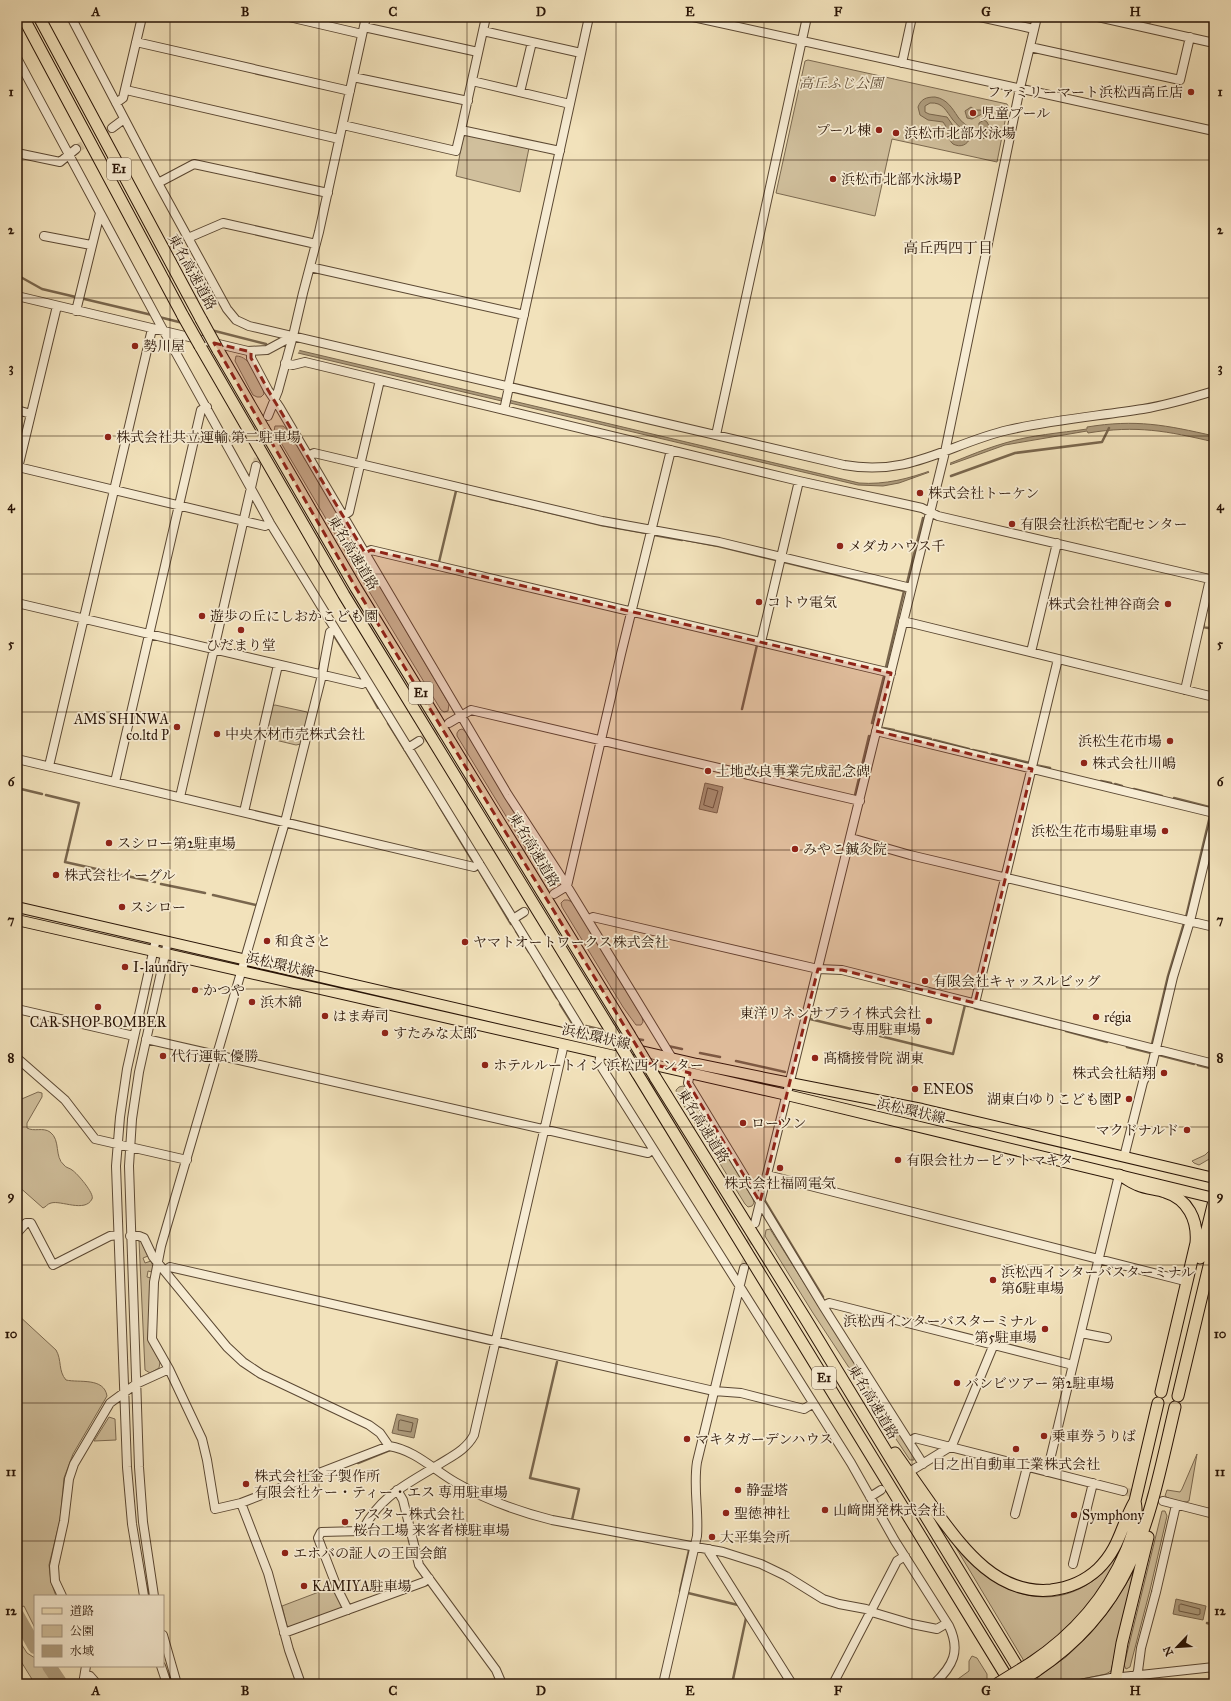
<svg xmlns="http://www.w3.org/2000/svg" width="1231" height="1701" font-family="'IM FELL Great Primer','Noto Serif JP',serif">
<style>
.green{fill:#d0bf9c;stroke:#7c6a51}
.water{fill:#ae9c7d;stroke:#79664d;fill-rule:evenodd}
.pier{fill:#f2e2bb}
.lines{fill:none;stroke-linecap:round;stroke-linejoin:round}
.shore{stroke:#6c5842;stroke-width:1}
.stream{stroke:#79664d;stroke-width:2.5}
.river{stroke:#ae9c7d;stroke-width:14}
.minor-tunnel{stroke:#d4c3a0;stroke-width:8;stroke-dasharray:8 4;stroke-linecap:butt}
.minor-casing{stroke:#5b4833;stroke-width:10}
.major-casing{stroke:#291406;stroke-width:12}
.highway-casing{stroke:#291406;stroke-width:13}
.minor{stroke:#f7ecd3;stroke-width:8}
.major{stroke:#f2e2bb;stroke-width:10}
.highway{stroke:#f2e2bb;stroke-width:11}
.highway-bridge-casing{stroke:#291406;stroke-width:13;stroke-linecap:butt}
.highway-bridge{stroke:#f2e2bb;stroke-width:11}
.marked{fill:#8f2418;fill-opacity:0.2;stroke:#8f2418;stroke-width:3;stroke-dasharray:8 5;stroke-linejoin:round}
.grid{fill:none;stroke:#291406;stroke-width:1;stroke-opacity:0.55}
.poi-dot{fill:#8f2418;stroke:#f7ecd3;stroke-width:1.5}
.labels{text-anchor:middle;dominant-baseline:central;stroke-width:3.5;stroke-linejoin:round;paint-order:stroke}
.shield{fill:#f7ecd3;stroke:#675544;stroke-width:1}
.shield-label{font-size:13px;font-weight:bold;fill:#291406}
.park-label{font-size:14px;font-style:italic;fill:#63503a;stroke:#f7ecd3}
.poi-label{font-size:14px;fill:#291406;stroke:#f7ecd3;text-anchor:start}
.street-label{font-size:14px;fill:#291406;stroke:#f7ecd3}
.neighbourhood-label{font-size:15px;fill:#291406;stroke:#f7ecd3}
.neatline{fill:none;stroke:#291406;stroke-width:1.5}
.grid-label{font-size:13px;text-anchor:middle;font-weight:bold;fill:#291406}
</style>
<rect width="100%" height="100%" fill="#f2e2bb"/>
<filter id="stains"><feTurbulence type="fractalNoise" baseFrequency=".005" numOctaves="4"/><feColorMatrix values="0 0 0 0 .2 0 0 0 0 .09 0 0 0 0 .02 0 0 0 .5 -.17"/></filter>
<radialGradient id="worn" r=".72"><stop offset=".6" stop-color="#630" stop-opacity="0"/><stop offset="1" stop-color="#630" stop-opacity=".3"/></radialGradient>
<path class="green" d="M1106,17H1152L1149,26Z
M808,60L1007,104L1008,106L997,162L892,139L875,216L776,193L805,61Z
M468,134L529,148L520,192L456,176L463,137Z
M236,356C251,356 257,378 263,390L264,394L261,397H257L253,395L235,361Z
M275,426H283L288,430L449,704L448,711L444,712L441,710L364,583L274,431Z
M275,705L307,712L308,714L301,744L296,745L267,738L266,733L272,706Z
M462,729L465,731L554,874L555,878L553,882H549L545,880L457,736V733L459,730Z
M564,900H568L572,902L642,1017L643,1022L641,1025H636L623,1007L562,907L561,903Z
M683,1086L686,1088L715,1136L716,1141L714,1144L710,1145L707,1142L677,1095L676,1090L679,1087Z
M38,1092L42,1093V1097L27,1123V1128C34,1132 43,1127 50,1132C61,1140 54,1157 64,1165C66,1168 70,1168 72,1170C77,1173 95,1194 92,1199C85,1213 61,1200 51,1203C47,1204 46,1207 43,1208L17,1185V1101Z
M1212,1148L1214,1152L1211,1158L1199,1165L1194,1163L1192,1161L1205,1155Z
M721,1155H725L728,1157L753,1199L754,1203L752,1206L748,1207L745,1204L719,1162L718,1158Z
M770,1229L914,1457V1460H910L896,1439L813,1313L765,1236L766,1230Z
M139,1240L142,1241L148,1256L143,1258L145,1263L151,1261L153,1266L152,1272L148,1271L147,1277L151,1278L148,1340L160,1362L159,1368L150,1373L145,1370Z
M17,1314L56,1350C62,1360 58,1371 66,1380C79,1383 104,1377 107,1396L73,1454L64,1478L60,1520L49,1565L51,1582L56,1596H35V1628L24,1606L17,1609Z
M109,1417L115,1419L116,1440L94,1441Z
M1197,1454L1189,1501C1182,1504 1171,1500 1165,1496L1167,1490L1180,1492L1182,1489Z
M1162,1511H1165L1167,1516L1150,1590L1130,1667L1126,1669L1124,1665L1129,1645Z
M955,1546C991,1592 1051,1618 1100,1575C1109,1567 1115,1557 1121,1549C1102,1596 1067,1633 1024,1661Z
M1134,1571L1111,1671L1106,1674L1082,1679L1069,1684H1038L1036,1680L1039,1676L1066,1657L1090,1634L1111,1608Z
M332,1587L342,1606L341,1608L289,1627L287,1626L282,1606Z
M17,1637L27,1653L35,1658V1666H43L54,1684H35L17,1655Z
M972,1656L977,1658L987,1674V1680L983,1684H951L969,1671V1661Z"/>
<path class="water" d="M935,97C947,99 952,108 958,117C963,125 972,125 971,137C967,145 961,148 953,144C946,138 949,129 943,122L928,120L920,115L918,107C921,99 926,97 935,97ZM930,103C943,102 946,111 953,120C957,125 961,128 965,131V136L963,139L958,140L954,138L952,124L947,117L929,114L925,112V106Z
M971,107L975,110H981L982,114L972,119L967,118L965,111Z
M984,120L987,122L989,126L985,138L982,139L979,137V123Z
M264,342L859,483C911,487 956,457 1005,443C1031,435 1060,433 1087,429V427C1136,419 1166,425 1214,436V442C1167,431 1137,425 1088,433L1087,431L1005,445L899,483L883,486L858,485L264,345Z
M705,783L723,787L717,813L699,809Z
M397,1414L418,1419L414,1438L392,1433Z
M1176,1599L1206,1606L1203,1620L1173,1614Z"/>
<path class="pier" d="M265,340L300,349L297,355L263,347L262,344Z
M950,461V468L930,475L928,469Z"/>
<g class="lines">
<path class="shore" d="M708,788L718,791L713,808L704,805Z
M401,1420L413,1423L411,1432L398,1430L399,1421Z
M1181,1604L1200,1609V1614L1198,1615L1179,1611V1606Z"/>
<path class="stream" d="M17,275L42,289L152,315
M159,317L183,323
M211,330L266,344
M951,476L1015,453L1102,442L1109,428
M490,499L519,505
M522,506L601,525L646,533
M654,535L682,540
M686,540L718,546L776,560
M439,562L456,491
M784,562L904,591
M907,583L923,518
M1204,625L1203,627L1214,629
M335,637L352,664
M886,667L904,591
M367,688L378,708
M742,709L757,645
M388,723L431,792
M872,723L884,676
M883,728L894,730
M896,731L931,739
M934,740L969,749
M973,750L987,753
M992,754L1030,763
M1035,765L1050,768
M1101,781L1111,783
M1115,784L1122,786
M17,788L42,794
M1134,789L1162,796
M46,795L79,803L65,862L110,872
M855,795L869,736
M1174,798L1213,808
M437,802L472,860
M480,872L511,924
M117,874L155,882
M161,884L205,893
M213,895L256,905
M1186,917L1210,816
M516,931L529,952
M543,975L557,998
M560,1004L572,1023
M975,1008L1056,1028
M810,1019L872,1034
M586,1026L607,1031
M1066,1031L1107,1042
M880,1036L953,1054L965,1005L968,1006
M637,1039L643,1040
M1152,1044L1168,976L1184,923
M668,1046L682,1049
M1127,1047L1151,1053
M700,1053L720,1057
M1159,1055L1194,1064
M736,1061L785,1072
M1198,1065L1214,1069
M765,1201L823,1297
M557,1362L530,1478L579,1489L572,1520
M358,1463L390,1450
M680,1591L689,1550L688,1548
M688,1593L738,1605
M1207,1623L1214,1625
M732,1684L746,1618"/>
<path class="river" d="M17,1615L35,1647
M49,1666L61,1684"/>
<path class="minor-tunnel" d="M76,149L112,128
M256,466L268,416
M419,741L445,726
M744,1268L753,1232
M1123,1491L1163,1501"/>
<g class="minor-casing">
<path id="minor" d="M71,17L158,183L227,309L236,320L249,326L844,465C911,477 948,444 1008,430C1052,420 1098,416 1143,409C1167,405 1191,398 1214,391
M289,17L362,34
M486,17L461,130L560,151
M693,17L1214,131
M980,17L1034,29
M1098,17L1214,43
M364,27L478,52
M483,31L581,53
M136,42L350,91
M1030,47L1180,80L1190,37
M17,58L161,326L270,523L579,1026L577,1035
M902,63L912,17
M353,77L468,101
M472,81L570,104
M126,90L339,139
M520,92L532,42
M116,103L123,98L142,17
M343,125L456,151L461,130
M112,128L124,119
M17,153L60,162L76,149
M158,183L194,164L328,193
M44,236L91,245
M188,238L223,223L316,244
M310,267L524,315
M17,296L248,351L267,350L293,336
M76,311L100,213
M251,352V358L268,390L280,408L365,553L508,795L567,886L672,1058
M285,363L293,365L305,362L799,481L922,508L938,516L1214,580
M508,387L589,17
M17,410L31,414
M504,410L509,387
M268,416L278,391L293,336L303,293L319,232L366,17
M716,435L807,17
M308,456L314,453L602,521L719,542L911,588
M18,467L265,526L270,523
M17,472L57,306
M343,516L349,512L380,380
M365,553L371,550L891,673
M17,603L362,684L367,681
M903,621L1214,697
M761,642L799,481
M1031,652L1057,543
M1185,690L1210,579
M449,723L471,710L860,801
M876,731L1214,813
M408,748L419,741
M17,759L474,867L479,863
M49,766L152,329
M115,782L201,410L207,407
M180,797L256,466
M244,812L278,665
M851,838L910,855L1214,927
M554,894L567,886L621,654L671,450
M513,919L524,912
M588,920L593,917L818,969L842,970L1214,1064
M975,1003L1058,659
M17,1009L134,1036
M146,1039L648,1153L653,1149
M601,1053L599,1063L851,1463L895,1541L949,1626C961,1651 953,1666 934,1684
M17,1058L65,1100L95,1139L187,1160
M690,1073L688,1083L823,1306L923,1464
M1124,1157L1143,1082L1152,1065L1173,977L1190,921L1214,822
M767,1175L1181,1280
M755,1223L945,452L1020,88L1037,17
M17,1233L26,1223H31L53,1265L110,1236L118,1235
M130,1236H139L144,1238L153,1257L227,1347L243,1362L261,1374L369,1425L380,1433L389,1446
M166,1270L170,1267L714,1391L741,1393L804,1409L812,1404
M823,1306L829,1303L1073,1365
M1081,1333L1107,1338
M909,1442L915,1438L1123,1491
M914,1469L950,1447L953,1443L994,1344
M1047,1472L1119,1175
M397,1490L403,1500L419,1565L496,1670L502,1684
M870,1497L881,1490
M1163,1501L1214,1514
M241,1503L389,1446C415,1450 434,1470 455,1482C484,1499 520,1512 552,1520L723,1552L761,1564L786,1576L823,1599L839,1604L866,1609L875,1613L912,1624L937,1629L947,1623
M1015,1514L1027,1467
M709,1549V1552L792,1684
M1073,1564L1093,1483
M62,1596L55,1581L54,1566L64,1521L69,1479L74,1464L110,1403L136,1384L169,1369
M144,1596L132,1524L127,1467L116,1166L120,1117L127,1069L156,939
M154,1596L143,1522L139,1467L129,1166L132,1119L139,1072L168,941
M348,1610L338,1590L318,1538L321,1532L362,1531C381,1495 406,1485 438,1465C452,1456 466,1450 474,1435L564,1044
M284,1633L424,1582L429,1578
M163,1635L177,1684
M161,1666L167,1684
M85,1675L90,1676L97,1684
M1122,1677L1214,1667
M83,1684L86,1666
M301,1684L289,1650L268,1573L241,1503L215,1509L207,1460L202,1439L169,1369L152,1339L154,1282L161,1246L285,822L322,675L330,632L335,629
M663,1684L697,1536C699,1511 693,1487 697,1462L744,1268
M833,1684L897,1561L905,1556
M1080,1684L1111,1678
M1133,1684L1138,1671L1141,1648L1156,1592L1176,1505"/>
</g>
<g class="major-casing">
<path id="major" d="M17,907L697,1064L790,1083L922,1109L1214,1178
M17,920L787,1095L1214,1198"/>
</g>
<g class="highway-casing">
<path id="highway" d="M23,17L183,316
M39,17L201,319
M200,346L344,595L610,1029
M218,350L356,588L629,1034
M637,1073L1011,1684
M655,1077L805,1318L1028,1684
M1119,1175C1126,1178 1132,1183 1138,1185C1147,1189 1157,1189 1165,1192C1188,1199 1198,1220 1196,1243L1161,1392
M1200,1258L1214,1201
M1178,1396L1214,1245
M895,1453C909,1473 923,1493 937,1513C965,1551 998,1595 1051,1590C1068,1588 1085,1581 1098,1569C1120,1548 1121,1525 1135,1501L1158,1403
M1031,1663C1073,1635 1106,1598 1126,1551C1133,1533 1139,1520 1135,1501
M1036,1671C1137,1604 1149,1517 1175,1407
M1115,1684L1122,1643L1148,1537"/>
</g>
<use href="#minor" class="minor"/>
<use href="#major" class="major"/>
<use href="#highway" class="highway"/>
<g class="highway-bridge-casing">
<path id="highway-bridge" d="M183,316L200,346
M201,319L218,350
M610,1029L637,1073
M629,1034L655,1077
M997,1684L1031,1663
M1015,1684L1036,1671"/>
</g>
<use href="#highway-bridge" class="highway-bridge"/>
</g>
<path class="marked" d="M214,343L251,352V358L268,390L365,553L371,550L891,673L876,731L1032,769L975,1003L842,970L818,969L760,1202L688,1083L690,1073L647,1063L356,588Z"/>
<path class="grid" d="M170,17V1684M319,17V1684M467,17V1684M616,17V1684M764,17V1684M912,17V1684M1061,17V1684M17,160H1214M17,298H1214M17,436H1214M17,574H1214M17,712H1214M17,850H1214M17,989H1214M17,1127H1214M17,1265H1214M17,1403H1214M17,1541H1214"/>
<g class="poi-dot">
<circle cx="1191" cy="92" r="4"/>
<circle cx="973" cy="113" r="4"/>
<circle cx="879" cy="130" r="4"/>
<circle cx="896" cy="133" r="4"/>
<circle cx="833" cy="179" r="4"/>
<circle cx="135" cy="346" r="4"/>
<circle cx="108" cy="437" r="4"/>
<circle cx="920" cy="493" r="4"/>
<circle cx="1012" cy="524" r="4"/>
<circle cx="840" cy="546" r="4"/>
<circle cx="759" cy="602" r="4"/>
<circle cx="1168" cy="604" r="4"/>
<circle cx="202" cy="616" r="4"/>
<circle cx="241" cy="630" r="4"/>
<circle cx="177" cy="727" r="4"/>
<circle cx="217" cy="734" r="4"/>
<circle cx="1170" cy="741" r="4"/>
<circle cx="1084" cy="763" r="4"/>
<circle cx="708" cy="771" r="4"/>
<circle cx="1165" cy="831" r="4"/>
<circle cx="109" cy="843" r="4"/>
<circle cx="795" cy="849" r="4"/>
<circle cx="56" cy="875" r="4"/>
<circle cx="122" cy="907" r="4"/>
<circle cx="267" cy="941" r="4"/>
<circle cx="465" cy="942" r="4"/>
<circle cx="125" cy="967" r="4"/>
<circle cx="925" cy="981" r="4"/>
<circle cx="195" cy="990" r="4"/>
<circle cx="252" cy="1002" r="4"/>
<circle cx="98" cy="1007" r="4"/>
<circle cx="325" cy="1016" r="4"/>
<circle cx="1096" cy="1017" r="4"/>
<circle cx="929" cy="1021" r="4"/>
<circle cx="385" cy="1033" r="4"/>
<circle cx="163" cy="1056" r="4"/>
<circle cx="815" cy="1058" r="4"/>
<circle cx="485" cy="1065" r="4"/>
<circle cx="1164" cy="1073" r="4"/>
<circle cx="915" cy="1089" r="4"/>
<circle cx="1129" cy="1099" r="4"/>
<circle cx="743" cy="1123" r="4"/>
<circle cx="1187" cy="1130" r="4"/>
<circle cx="898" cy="1160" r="4"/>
<circle cx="780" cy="1168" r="4"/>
<circle cx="993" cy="1280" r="4"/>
<circle cx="1045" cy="1329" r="4"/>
<circle cx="957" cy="1383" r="4"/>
<circle cx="1044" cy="1436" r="4"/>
<circle cx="687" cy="1439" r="4"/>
<circle cx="1016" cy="1449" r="4"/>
<circle cx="246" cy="1484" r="4"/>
<circle cx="738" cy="1490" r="4"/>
<circle cx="825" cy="1510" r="4"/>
<circle cx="726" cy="1513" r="4"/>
<circle cx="1074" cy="1515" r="4"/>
<circle cx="345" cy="1522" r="4"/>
<circle cx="712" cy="1537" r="4"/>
<circle cx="285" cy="1553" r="4"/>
<circle cx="304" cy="1586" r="4"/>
</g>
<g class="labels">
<g class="shield">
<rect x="107" y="158" width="24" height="22" rx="3"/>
<rect x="409" y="682" width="24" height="22" rx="3"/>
<rect x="812" y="1367" width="24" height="22" rx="3"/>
</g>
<g class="shield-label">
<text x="119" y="169">E1</text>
<text x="421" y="693">E1</text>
<text x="824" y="1378">E1</text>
</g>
<g class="park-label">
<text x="841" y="83">高丘ふじ公園</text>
</g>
<g class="poi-label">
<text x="1183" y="92" text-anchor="end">ファミリーマート浜松西高丘店</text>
<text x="981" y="113">児童プール</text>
<text x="871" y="130" text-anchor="end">プール棟</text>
<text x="904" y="133">浜松市北部水泳場</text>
<text x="841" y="179">浜松市北部水泳場P</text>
<text x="143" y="346">勢川屋</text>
<text x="116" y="437">株式会社共立運輸 第二駐車場</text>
<text x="928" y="493">株式会社トーケン</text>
<text x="1020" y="524">有限会社浜松宅配センター</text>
<text x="848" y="546">メダカハウス千</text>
<text x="767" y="602">コトウ電気</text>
<text x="1160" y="604" text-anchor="end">株式会社神谷商会</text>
<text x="210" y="616">遊歩の丘にしおかこども園</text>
<text x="241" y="645" text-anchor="middle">ひだまり堂</text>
<text x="169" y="719" text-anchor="end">AMS SHINWA<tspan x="169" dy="16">co.ltd P</tspan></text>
<text x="225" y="734">中央木材市売株式会社</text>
<text x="1162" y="741" text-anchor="end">浜松生花市場</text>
<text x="1092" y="763">株式会社川嶋</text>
<text x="716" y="771">土地改良事業完成記念碑</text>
<text x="1157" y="831" text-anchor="end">浜松生花市場駐車場</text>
<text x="117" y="843">スシロー第2駐車場</text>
<text x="803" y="849">みやこ鍼灸院</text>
<text x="64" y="875">株式会社イーグル</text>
<text x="130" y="907">スシロー</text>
<text x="275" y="941">和食さと</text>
<text x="473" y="942">ヤマトオートワークス株式会社</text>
<text x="133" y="967">I-laundry</text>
<text x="933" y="981">有限会社キャッスルビッグ</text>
<text x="203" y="990">かつや</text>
<text x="260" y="1002">浜木綿</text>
<text x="921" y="1013" text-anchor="end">東洋リネンサプライ株式会社<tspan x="921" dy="16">専用駐車場</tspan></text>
<text x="333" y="1016">はま寿司</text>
<text x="1104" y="1017">régia</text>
<text x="98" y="1022" text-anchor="middle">CAR SHOP BOMBER</text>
<text x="393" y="1033">すたみな太郎</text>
<text x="171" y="1056">代行運転 優勝</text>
<text x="823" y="1058">髙橋接骨院 湖東</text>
<text x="493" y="1065">ホテルルートイン 浜松西インター</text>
<text x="1156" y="1073" text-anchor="end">株式会社結翔</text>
<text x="923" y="1089">ENEOS</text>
<text x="1121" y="1099" text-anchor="end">湖東白ゆりこども園P</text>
<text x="751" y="1123">ローソン</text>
<text x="1179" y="1130" text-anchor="end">マクドナルド</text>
<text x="906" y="1160">有限会社カーピットマキタ</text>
<text x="780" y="1183" text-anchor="middle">株式会社福岡電気</text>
<text x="1001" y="1272">浜松西インターバスターミナル<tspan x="1001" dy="16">第6駐車場</tspan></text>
<text x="1037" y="1321" text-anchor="end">浜松西インターバスターミナル<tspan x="1037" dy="16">第5駐車場</tspan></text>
<text x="965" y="1383">バンビツアー 第2駐車場</text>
<text x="1052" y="1436">乗車券うりば</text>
<text x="695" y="1439">マキタガーデンハウス</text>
<text x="1016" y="1464" text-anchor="middle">日之出自動車工業株式会社</text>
<text x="254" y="1476">株式会社金子製作所<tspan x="254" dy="16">有限会社ケー・ティー・エス 専用駐車場</tspan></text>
<text x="746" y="1490">静霊塔</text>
<text x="833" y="1510">山﨑開発株式会社</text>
<text x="734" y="1513">聖徳神社</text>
<text x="353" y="1514">アスター株式会社<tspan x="353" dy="16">桜台工場 来客者様駐車場</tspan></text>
<text x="1082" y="1515">Symphony</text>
<text x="720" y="1537">大平集会所</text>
<text x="293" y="1553">エホバの証人の王国会館</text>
<text x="312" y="1586">KAMIYA駐車場</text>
</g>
<g class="street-label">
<text transform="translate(192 272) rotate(61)">東名高速道路</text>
<text transform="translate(353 553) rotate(59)">東名高速道路</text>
<text transform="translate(534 850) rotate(59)">東名高速道路</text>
<text transform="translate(280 965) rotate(13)">浜松環状線</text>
<text transform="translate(596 1037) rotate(13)">浜松環状線</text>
<text transform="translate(911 1111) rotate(13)">浜松環状線</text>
<text transform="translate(703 1126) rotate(58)">東名高速道路</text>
<text transform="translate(873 1402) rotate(59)">東名高速道路</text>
</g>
<g class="neighbourhood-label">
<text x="948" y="248">高丘西四丁目</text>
</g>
</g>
<rect width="1231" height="1701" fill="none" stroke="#f2e2bb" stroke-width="44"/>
<rect x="34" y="1595" width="130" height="72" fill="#f7ecd3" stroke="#a59681"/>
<rect x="42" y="1608" width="20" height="6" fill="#f2e2bb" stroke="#a59681"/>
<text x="70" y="1615" font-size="12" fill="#291406">道路</text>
<rect x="42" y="1625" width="20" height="12" fill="#d0bf9c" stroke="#a59681"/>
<text x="70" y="1635" font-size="12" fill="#291406">公園</text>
<rect x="42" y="1645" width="20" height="12" fill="#ae9c7d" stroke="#a59681"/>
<text x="70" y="1655" font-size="12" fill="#291406">水域</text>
<g transform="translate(1177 1647) rotate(245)" stroke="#f7ecd3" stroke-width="3" paint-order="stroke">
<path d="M0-3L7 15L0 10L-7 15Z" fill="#291406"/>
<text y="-6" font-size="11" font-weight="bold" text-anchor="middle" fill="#291406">N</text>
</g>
<rect x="22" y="22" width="1187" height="1657" class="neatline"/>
<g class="grid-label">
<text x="96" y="16">A</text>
<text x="245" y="16">B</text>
<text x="393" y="16">C</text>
<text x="541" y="16">D</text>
<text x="690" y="16">E</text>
<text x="838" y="16">F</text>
<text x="986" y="16">G</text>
<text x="1135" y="16">H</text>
<text x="11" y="96">1</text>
<text x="1220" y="96">1</text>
<text x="11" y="234">2</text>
<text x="1220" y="234">2</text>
<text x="11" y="372">3</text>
<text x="1220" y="372">3</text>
<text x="11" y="510">4</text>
<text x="1220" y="510">4</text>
<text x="11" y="648">5</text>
<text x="1220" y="648">5</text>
<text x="11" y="786">6</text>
<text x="1220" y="786">6</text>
<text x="11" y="924">7</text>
<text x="1220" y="924">7</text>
<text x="11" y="1062">8</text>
<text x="1220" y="1062">8</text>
<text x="11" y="1200">9</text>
<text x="1220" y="1200">9</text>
<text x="11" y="1338">10</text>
<text x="1220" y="1338">10</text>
<text x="11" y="1476">11</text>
<text x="1220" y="1476">11</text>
<text x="11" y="1615">12</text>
<text x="1220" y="1615">12</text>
<text x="96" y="1695">A</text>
<text x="245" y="1695">B</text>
<text x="393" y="1695">C</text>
<text x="541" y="1695">D</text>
<text x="690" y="1695">E</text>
<text x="838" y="1695">F</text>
<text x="986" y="1695">G</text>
<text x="1135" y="1695">H</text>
</g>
<rect width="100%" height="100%" filter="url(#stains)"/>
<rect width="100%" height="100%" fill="url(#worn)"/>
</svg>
